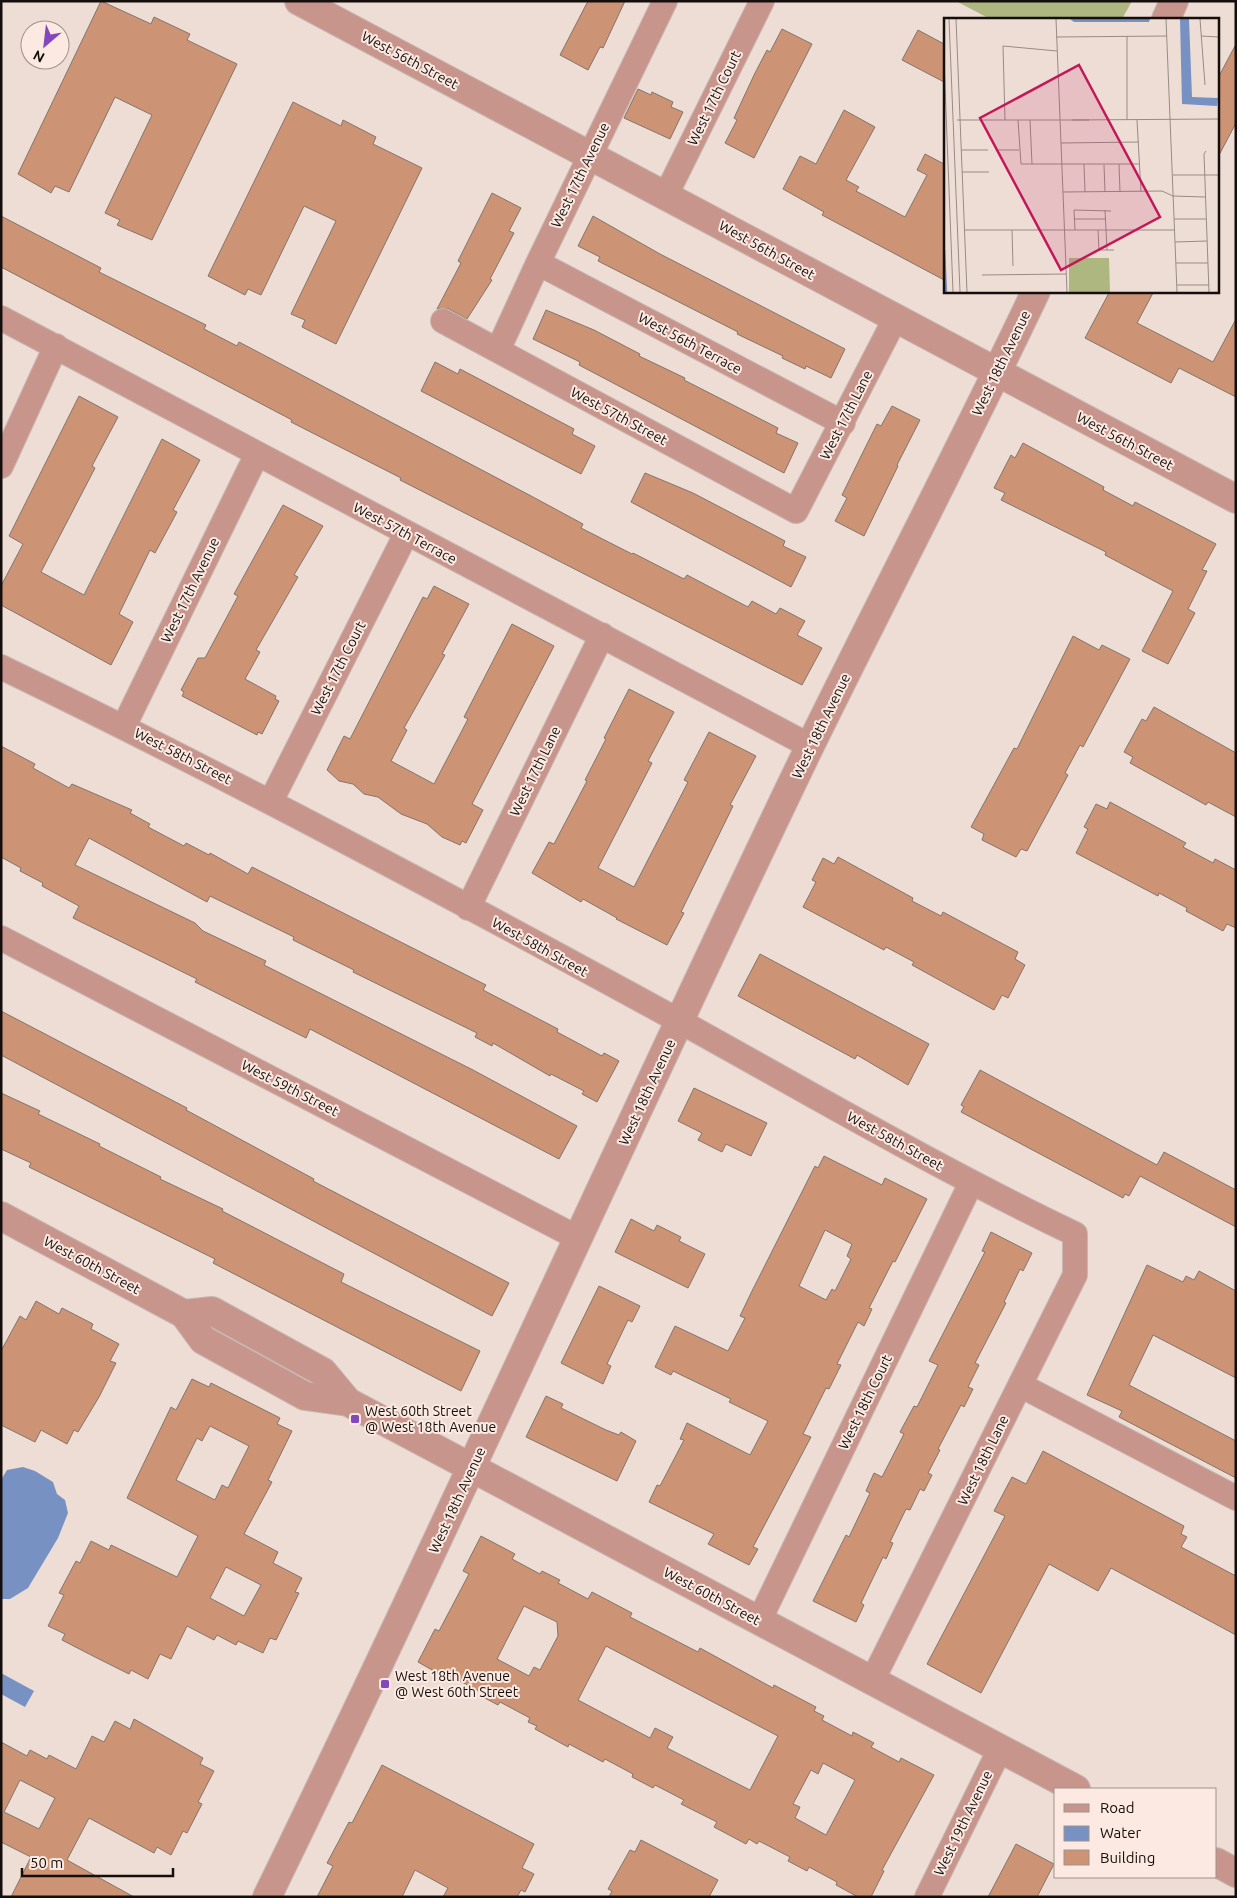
<svg xmlns="http://www.w3.org/2000/svg" width="1237" height="1898" font-family="Ubuntu,sans-serif">
<style>
.green{fill:#adb77f}
.water{fill:#7791c3}
.building{fill:#cc9475;stroke:#83746c;fill-rule:evenodd}
.lines{fill:none;stroke-linecap:round;stroke-linejoin:round}
.minor-casing{stroke:#c7b8b1;stroke-width:26}
.tertiary-casing{stroke:#c7b8b1;stroke-width:30}
.minor{stroke:#c8958c;stroke-width:24}
.tertiary{stroke:#c8958c;stroke-width:28}
.poi-dot{fill:#8448be;stroke:#fceae2;stroke-width:2}
.labels{text-anchor:middle;dominant-baseline:central;stroke-width:4;stroke-linejoin:round;paint-order:stroke}
.street-label{font-size:14px;fill:#140f0c;stroke:#fceae2}
.poi-label{font-size:14px;fill:#140f0c;stroke:#fceae2;text-anchor:start}
.inset-river{fill:none;stroke:#7791c3;stroke-width:2.5}
.inset-road{fill:none;stroke:#978b85;stroke-width:1}
.view{fill:#c2185b;fill-opacity:0.15;stroke:#c2185b;stroke-width:2.5}
.inset-edge{fill:none;stroke:#140f0c;stroke-width:2.5}
</style>
<rect width="100%" height="100%" fill="#eeddd5"/>
<path class="green" d="M956,1H1132L1122,19H990Z"/>
<path class="water" d="M23,1467L35,1471L53,1482L57,1494L65,1500L68,1513L58,1538L28,1588L10,1599H2L1,1480L7,1470Z
M1,1673L34,1691L25,1707L1,1694Z"/>
<path class="building" d="M101,1L151,24L154,17L190,34L187,40L237,64L152,240L117,225L120,220L105,213L152,115L115,97L69,192L55,186L51,193L18,174Z
M588,1H625L603,48L600,47L588,70L560,55Z
M782,29L812,44L754,158L725,143L737,120L734,118L755,73L767,50L770,52Z
M918,30L946,45V83L902,60Z
M1236,44V123L1218,157V78Z
M638,89L651,95L652,92L673,102L671,107L683,112L670,139L624,118Z
M293,102L341,126L343,120L376,137L373,144L422,168L336,344L302,327L305,320L291,314L336,221L304,206L261,295L248,289L245,295L208,276Z
M844,110L875,127L846,180L859,187L856,191L905,217L927,175L917,170L925,154L946,165V281L822,215L824,212L783,189L800,156L816,164Z
M492,193L521,208L509,231L514,233L490,279L492,280L467,319L449,309H437L461,263L458,261Z
M1,216L101,268L99,272L206,325L204,329L237,346L239,342L533,497L583,524L581,528L632,554L633,553L684,579L687,575L748,607L752,601L776,614L780,608L805,621L797,635L822,648L802,685L400,480L401,478L291,422L292,420L1,267Z
M593,216L660,254L845,349L831,378L806,366L805,369L782,358L783,356L737,334L738,332L598,261L600,257L578,246Z
M1110,291H1154L1137,323L1213,362L1236,319V397L1179,368L1171,383L1085,338Z
M546,310L594,330L640,354L639,356L685,378L684,380L778,428L776,433L798,443L784,473L579,365L580,362L533,339Z
M435,362L458,374L460,369L574,429L572,434L595,446L581,474L421,391Z
M79,396L118,417L92,466L95,468L41,572L84,595L162,439L200,460L173,510L177,512L155,553L150,550L119,614L133,622L111,665L1,605V586L23,544L9,536Z
M892,406L920,420L897,465L898,466L864,536L835,521L847,498L842,495L865,448L877,424L881,426Z
M1023,443L1104,487L1103,490L1133,506L1135,502L1216,544L1202,570L1207,571L1188,609L1195,613L1168,664L1142,651L1173,591L1105,555L1106,552L1001,500L1005,493L994,488L1011,455L1015,458Z
M645,473L693,493L785,541L783,546L806,557L791,587L631,502Z
M283,505L323,526L294,575L298,577L256,650L260,652L245,679L276,696L275,699L279,701L262,734L258,732L257,735L182,696L184,692L181,690L198,658H205L238,596L234,594Z
M434,586L469,604L442,654L445,655L404,728L407,730L391,761L434,784L468,719L464,717L512,624L554,646L472,804L483,810L466,843L462,841L460,845L442,837L427,824L401,814L378,797L364,794L353,784L339,781L327,770L344,736L350,739L423,597L427,599Z
M1073,636L1099,650L1102,645L1130,659L1083,747L1080,745L1065,773L1068,775L1027,851L1021,849L1016,857L982,840L984,834L971,827L1014,748L1017,749Z
M629,689L674,712L648,761L652,763L598,868L634,887L688,782L684,780L709,732L756,756L730,805L733,806L681,912L684,913L667,945L616,919L617,918L583,899L581,902L532,873L549,842L554,844L587,781L585,780L606,739L604,738Z
M1154,707L1236,753V817L1208,802L1206,805L1130,763L1133,757L1124,752L1142,719L1146,721Z
M1,746L35,764L33,768L69,788L72,784L132,810L130,813L150,824L148,827L184,846L186,843L209,855L210,853L248,874L252,867L486,985L483,990L558,1029L557,1032L602,1056L604,1053L619,1061L597,1102L582,1094L584,1091L551,1074L550,1076L493,1043L492,1046L475,1037L477,1033L353,972L354,970L293,940L294,937L210,896L207,902L89,838L75,865L195,923L203,931L266,961L264,965L473,1070L577,1126L559,1159L310,1029L306,1038L195,982L197,979L73,918L79,906L42,886L43,883L20,871L21,868L1,857Z
M1110,802L1186,843L1183,847L1213,863L1215,859L1236,870V928L1227,924L1223,931L1186,911L1187,908L1159,893L1158,896L1076,853L1088,829L1084,827L1096,804L1107,809Z
M838,857L913,898L912,901L941,916L943,912L1018,952L1015,959L1025,965L1008,998L1002,995L994,1010L912,965L914,962L886,947L884,950L803,907L816,882L812,880L823,858L834,864Z
M760,954L929,1044L908,1085L857,1055L855,1059L738,996Z
M1,1011L187,1108L186,1110L314,1179L313,1181L509,1283L492,1316L1,1055Z
M980,1070L1157,1165L1164,1152L1236,1190V1227L1140,1176L1129,1196L1125,1194L1123,1198L961,1112L964,1107L961,1105Z
M694,1088L767,1123L751,1156L726,1144L722,1152L698,1140L702,1133L678,1121Z
M1,1093L40,1111L38,1114L100,1144L99,1146L161,1177L160,1179L223,1209L222,1211L344,1274L341,1282L480,1351L461,1391L213,1263L215,1259L29,1167L31,1163L1,1149Z
M824,1156L882,1185L885,1178L927,1199L895,1262L893,1261L869,1308L872,1309L864,1326L858,1322L837,1364L841,1365L829,1389L826,1388L803,1434L811,1437L753,1547L758,1549L749,1565L708,1544L714,1534L649,1502L657,1485L660,1486L684,1440L680,1439L687,1423L750,1455L768,1421L729,1402L731,1399L673,1371L671,1375L655,1367L675,1326L728,1351L745,1318L740,1316L752,1291L815,1166L818,1168ZM825,1230L852,1244L847,1256L851,1259L835,1291L832,1289L826,1300L799,1286Z
M631,1219L654,1231L657,1225L681,1237L679,1241L705,1254L688,1288L615,1252Z
M991,1232L1032,1253L1023,1271L1020,1269L1004,1302L1006,1303L975,1363L979,1365L968,1387L973,1389L964,1407L961,1405L938,1449L940,1450L928,1473L932,1475L924,1491L920,1489L910,1510L906,1509L890,1542L893,1543L886,1559L883,1557L861,1603L864,1605L856,1622L813,1601L846,1535L849,1537L870,1493L866,1491L874,1473L882,1477L904,1434L900,1432L914,1406L917,1407L938,1365L929,1361L985,1252L982,1251Z
M1147,1265L1183,1282L1186,1276L1194,1280L1199,1271L1236,1291V1378L1153,1335L1129,1385L1236,1441V1478L1119,1417L1122,1411L1087,1395Z
M599,1286L640,1306L632,1322L628,1320L607,1364L611,1366L603,1384L561,1363Z
M36,1301L59,1314L62,1308L93,1324L91,1329L119,1344L110,1361L116,1363L99,1397L78,1432L74,1430L67,1444L41,1430L35,1442L1,1425V1351L20,1316L26,1320Z
M192,1379L209,1387L211,1383L280,1418L277,1424L292,1431L268,1480L272,1482L244,1534L278,1552L273,1563L302,1578L295,1592L299,1593L276,1640L270,1638L263,1653L238,1641L236,1645L217,1635L214,1640L187,1626L171,1659L160,1654L148,1679L131,1670L129,1674L93,1656L62,1640L65,1634L48,1626L64,1595L59,1593L76,1561L80,1563L91,1541L109,1550L111,1545L177,1577L198,1536L127,1498L171,1407L176,1410ZM210,1426L249,1446L228,1488L222,1485L215,1500L176,1480L197,1438L202,1441ZM226,1567L261,1585L244,1616L210,1598Z
M546,1396L563,1404L561,1408L606,1430L619,1435L621,1432L636,1441L617,1481L526,1437Z
M1043,1451L1184,1526L1181,1534L1187,1537L1181,1547L1236,1576V1635L1111,1568L1098,1591L1049,1564L981,1693L927,1664L1005,1516L994,1511L1012,1477L1026,1484Z
M481,1536L515,1554L512,1559L540,1574L542,1571L560,1580L558,1583L588,1599L592,1592L632,1613L630,1617L698,1652L700,1648L773,1688L774,1685L816,1707L814,1711L824,1716L822,1720L852,1736L853,1732L874,1743L871,1747L899,1762L901,1758L934,1775L882,1870L884,1871L871,1897H858L836,1885L837,1882L809,1867L807,1871L788,1861L790,1857L759,1841L757,1844L749,1839L746,1844L714,1827L717,1822L681,1804L684,1800L655,1785L653,1788L632,1777L633,1774L605,1759L603,1762L569,1744L568,1747L535,1729L537,1726L528,1722L530,1718L500,1702L498,1705L481,1696L483,1693L452,1677L450,1680L418,1662L435,1629L439,1631L469,1574L463,1571ZM524,1606L557,1622L558,1636L540,1670L534,1667L529,1676L497,1659ZM606,1646L778,1736L750,1790L667,1748L673,1737L655,1728L650,1738L578,1700ZM823,1763L855,1780L826,1835L795,1818L800,1807L793,1804L811,1770L818,1774Z
M134,1719L203,1758L200,1764L214,1771L198,1802L202,1804L187,1833L183,1831L171,1855L157,1847L154,1853L89,1818L67,1860L134,1897H11L31,1857L1,1842V1742L27,1756L30,1750L47,1759L49,1755L76,1769L92,1736L104,1742L115,1721L130,1729ZM20,1780L55,1798L39,1829L4,1812Z
M382,1765L534,1844L522,1868L534,1874L525,1892L521,1890L517,1897H443L448,1888L415,1870L402,1897H317L333,1866L327,1863L349,1822L352,1823Z
M641,1840L718,1880L709,1897H609L612,1891L608,1889L630,1850L635,1852Z
M1016,1844L1054,1864L1037,1897H988Z"/>
<g class="lines">
<g class="minor-casing">
<path id="minor" d="M666,195L762,1
M538,263L843,423
M1,318L810,746
M443,321L796,511L895,319
M498,350L538,263L665,1
M1,466L56,346
M1,667C232,779 458,900 683,1023C813,1095 941,1170 1075,1234V1275L872,1681
M124,726L257,454
M271,801L406,534
M468,908L602,635
M1,938L578,1238
M1020,1385L1236,1498
M759,1621L971,1183
M927,1897L1000,1749"/>
</g>
<g class="tertiary-casing">
<path id="tertiary" d="M299,1L1236,499
M1166,19L1174,1
M1,1216L184,1314L203,1340L305,1396L348,1402L1076,1789
M184,1314L212,1311L323,1372L348,1402
M1216,1862L1236,1873
M267,1897C453,1516 625,1129 809,748C884,595 963,445 1036,291"/>
</g>
<use href="#minor" class="minor"/>
<use href="#tertiary" class="tertiary"/>
</g>
<g class="poi-dot">
<rect x="350" y="1414" width="10" height="10" rx="2.5"/>
<rect x="380" y="1679" width="10" height="10" rx="2.5"/>
</g>
<g class="labels">
<g class="street-label">
<text transform="translate(410 60) rotate(28)">West 56th Street</text>
<text transform="translate(714 98) rotate(-64)">West 17th Court</text>
<text transform="translate(580 175) rotate(-64)">West 17th Avenue</text>
<text transform="translate(767 250) rotate(29)">West 56th Street</text>
<text transform="translate(690 343) rotate(28)">West 56th Terrace</text>
<text transform="translate(1001 363) rotate(-64)">West 18th Avenue</text>
<text transform="translate(846 415) rotate(-63)">West 17th Lane</text>
<text transform="translate(619 416) rotate(28)">West 57th Street</text>
<text transform="translate(1125 441) rotate(28)">West 56th Street</text>
<text transform="translate(405 533) rotate(28)">West 57th Terrace</text>
<text transform="translate(190 590) rotate(-64)">West 17th Avenue</text>
<text transform="translate(338 668) rotate(-63)">West 17th Court</text>
<text transform="translate(821 726) rotate(-64)">West 18th Avenue</text>
<text transform="translate(183 756) rotate(27)">West 58th Street</text>
<text transform="translate(535 771) rotate(-64)">West 17th Lane</text>
<text transform="translate(540 947) rotate(29)">West 58th Street</text>
<text transform="translate(290 1088) rotate(27)">West 59th Street</text>
<text transform="translate(647 1092) rotate(-65)">West 18th Avenue</text>
<text transform="translate(895 1141) rotate(29)">West 58th Street</text>
<text transform="translate(92 1265) rotate(28)">West 60th Street</text>
<text transform="translate(865 1402) rotate(-64)">West 18th Court</text>
<text transform="translate(983 1460) rotate(-64)">West 18th Lane</text>
<text transform="translate(457 1500) rotate(-65)">West 18th Avenue</text>
<text transform="translate(712 1596) rotate(28)">West 60th Street</text>
<text transform="translate(963 1823) rotate(-64)">West 19th Avenue</text>
</g>
<g class="poi-label">
<text x="365" y="1411">West 60th Street<tspan x="365" dy="16">@ West 18th Avenue</tspan></text>
<text x="395" y="1676">West 18th Avenue<tspan x="395" dy="16">@ West 60th Street</tspan></text>
</g>
</g>
<g transform="translate(944 18)">
<rect width="275" height="275" fill="#eeddd5"/>
<path d="M125,240H165L166,274H125Z" fill="#adb77f"/>
<path d="M126,1H206L205,4H130ZM236,1H245L248,79L274,80L273,88L238,86Z" fill="#7791c3"/>
<path class="inset-river" d="M0,232L2,274"/>
<path class="inset-road" d="M5,1L16,274M12,1L23,274M112,1L123,274M222,1L233,274M256,1L261,67M183,18V102M257,18L275,19M112,19L223,18M0,42L9,274M13,102H145M61,102L59,28L113,33M74,102L77,146H195M86,102L88,146M128,102L275,101M193,102L197,174M117,125L195,124M17,132H44M52,132H75M262,133L260,136L265,274M140,146L141,174M175,146L176,174M160,147L161,174M18,154H45M229,157H275M119,174L218,173L229,178L261,179M161,192L163,232M130,201H162M230,201H262M20,212H231M68,212L69,248M131,212L130,192L167,193M154,212L155,232H170M231,224L263,223M232,245H264M38,257L122,256M233,267H265"/>
<path class="view" d="M135,47L216,199L117,252L36,100Z"/>
<rect width="275" height="275" class="inset-edge"/>
</g>
<rect width="1237" height="1898" fill="none" stroke="#140f0c" stroke-width="5"/>
<rect x="1054" y="1788" width="162" height="90" fill="#fceae2" stroke="#9f928c"/>
<rect x="1064" y="1804" width="25" height="8" fill="#c8958c" stroke="#9f928c"/>
<text x="1100" y="1813" font-size="15" fill="#140f0c">Road</text>
<rect x="1064" y="1826" width="25" height="15" fill="#7791c3" stroke="#9f928c"/>
<text x="1100" y="1838" font-size="15" fill="#140f0c">Water</text>
<rect x="1064" y="1850" width="25" height="15" fill="#cc9475" stroke="#9f928c"/>
<text x="1100" y="1863" font-size="15" fill="#140f0c">Building</text>
<g transform="translate(45 45) rotate(208)"><circle r="24" fill="#fceae2" stroke="#9f928c"/>
<path d="M0-4L9 19L0 12L-9 19Z" fill="#8448be"/>
<text y="-8" font-size="14" font-weight="bold" text-anchor="middle" fill="#140f0c">N</text>
</g>
<path d="M22 1868v8h151v-8" fill="none" stroke="#140f0c" stroke-width="2.5"/>
<text x="30" y="1868" font-size="15" fill="#140f0c" stroke="#fceae2" stroke-width="4" paint-order="stroke">50 m</text>
</svg>
